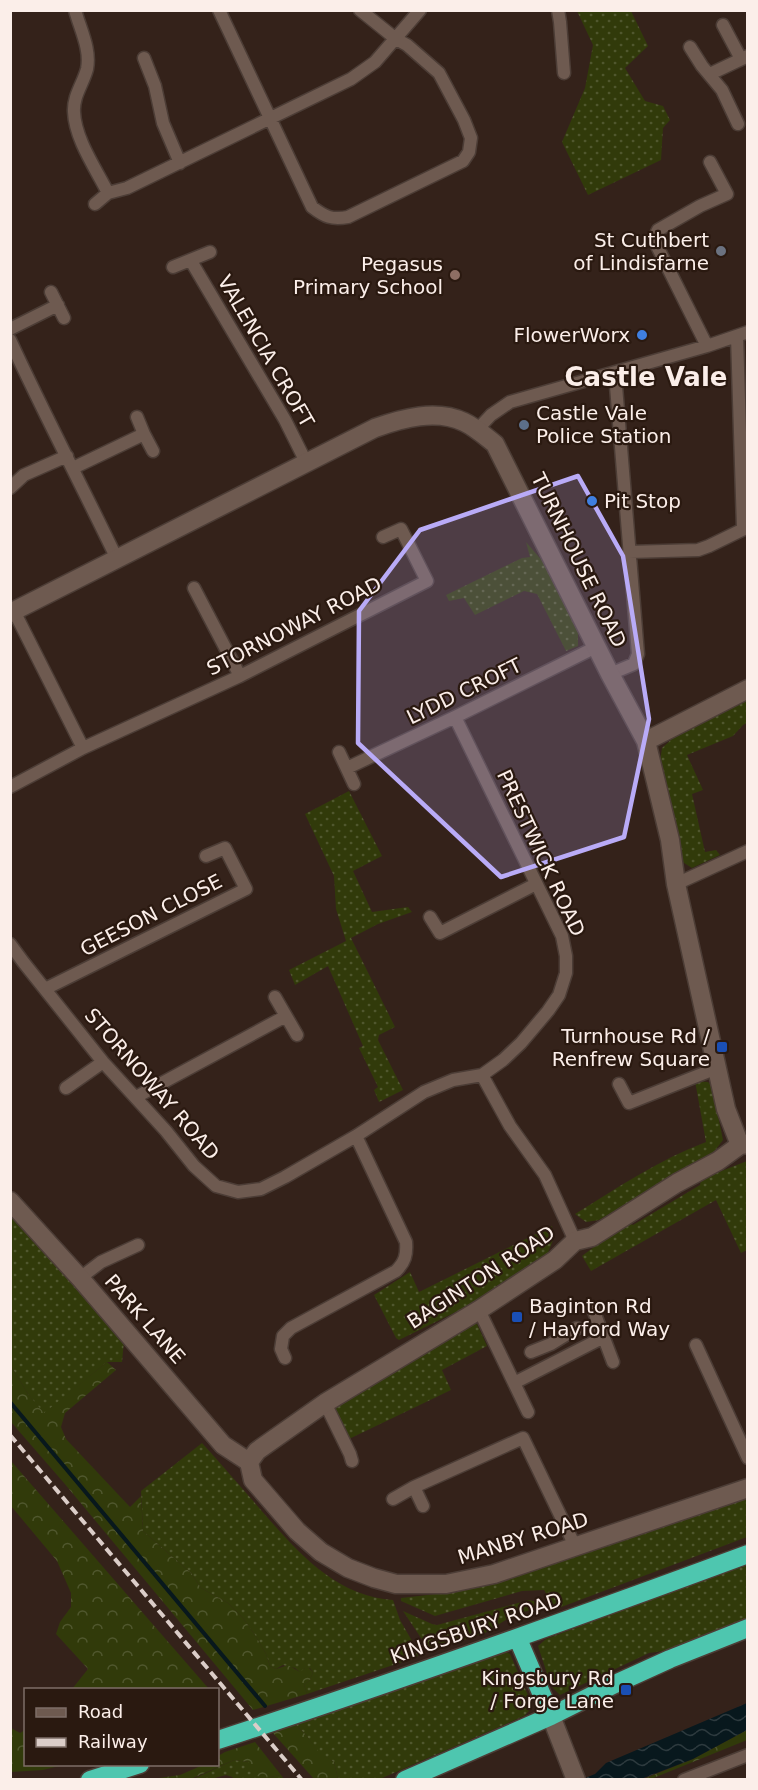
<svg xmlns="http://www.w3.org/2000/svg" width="758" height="1790" font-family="'DejaVu Sans',sans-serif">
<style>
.grass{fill:url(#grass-dots)}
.forest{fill:url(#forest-crowns)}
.water{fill:url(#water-waves)}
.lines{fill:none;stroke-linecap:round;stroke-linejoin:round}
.stream{stroke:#08181d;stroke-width:4}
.street-casing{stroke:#4c3d36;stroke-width:15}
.secondary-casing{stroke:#4c3d36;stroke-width:21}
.highway-casing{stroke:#4c3d36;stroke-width:21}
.street{stroke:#6e5a50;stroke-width:12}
.secondary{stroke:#6e5a50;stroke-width:18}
.highway{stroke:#4ec6af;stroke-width:18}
.rail{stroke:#dbcdc8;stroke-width:4;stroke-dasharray:9 4.5;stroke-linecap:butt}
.marked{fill:#b9abf7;fill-opacity:0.2;stroke:#b9abf7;stroke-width:4.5;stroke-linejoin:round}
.worship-dot{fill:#6b7280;stroke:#2a1910;stroke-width:2}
.education-dot{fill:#8d6e63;stroke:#2a1910;stroke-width:2}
.shop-dot{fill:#3f7fe0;stroke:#2a1910;stroke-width:2}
.service-dot{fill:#5c6f8a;stroke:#2a1910;stroke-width:2}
.transit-dot{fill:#1a4fb4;stroke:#2a1910;stroke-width:2}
.labels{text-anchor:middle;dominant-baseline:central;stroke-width:4.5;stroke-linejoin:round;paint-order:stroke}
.poi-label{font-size:20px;fill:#fbeee9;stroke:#2a1910;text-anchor:end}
.street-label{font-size:20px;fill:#fbeee9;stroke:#2a1910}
.district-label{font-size:26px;font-weight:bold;fill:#fbeee9;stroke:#2a1910}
</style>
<defs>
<pattern id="grass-dots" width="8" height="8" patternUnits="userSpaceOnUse" patternTransform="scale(1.5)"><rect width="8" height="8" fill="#313a0a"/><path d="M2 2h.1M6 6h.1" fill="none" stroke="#50572e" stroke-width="1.8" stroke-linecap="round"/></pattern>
<pattern id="forest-crowns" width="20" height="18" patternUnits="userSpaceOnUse" patternTransform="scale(1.5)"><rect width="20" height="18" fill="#313a0a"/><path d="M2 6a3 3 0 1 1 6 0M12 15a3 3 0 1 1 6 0" fill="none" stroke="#50572e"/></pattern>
<pattern id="water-waves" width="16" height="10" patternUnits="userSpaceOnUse" patternTransform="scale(1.5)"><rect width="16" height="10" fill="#08181d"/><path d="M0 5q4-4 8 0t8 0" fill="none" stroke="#2d3a3e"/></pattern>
</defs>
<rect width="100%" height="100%" fill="#34221a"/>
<path class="grass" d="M577,11H631L648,46L625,68L645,101L663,106L670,120L663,128L661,160L588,195L562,142L585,88L593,45Z
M526,542L545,564L578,633V646L566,651L537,594L524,591L475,615L464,598L449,601L446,595L522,558L530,557Z
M747,698V723L743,725L733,736L687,755L703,790L692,794L705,852L716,850L720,855L692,868L681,861L659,768L662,748L673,738Z
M349,791L382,856L353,871L372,912L408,907L412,912L378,924L351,938L395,1027L379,1035L378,1040L403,1090L379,1102L374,1090L378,1087L359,1048L363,1046L328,966L295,985L289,970L346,941L336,909L334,876L305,814Z
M695,1081L708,1082L712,1086L723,1140L713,1153L599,1220L586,1222L575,1214C617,1188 660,1159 706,1142Z
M747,1161V1250L741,1253L716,1200L591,1271L582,1256L627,1222L633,1225L700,1185L701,1179Z
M11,1217L124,1341L122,1362H107L44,1414L28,1394L11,1366Z
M552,1226L553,1240L547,1255L470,1305L399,1340L396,1338L374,1295L410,1272L419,1292Z
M471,1323L477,1324L487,1346L442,1370L451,1390L349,1439L334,1409Z
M202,1443C222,1465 241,1487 260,1509C296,1550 334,1596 393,1600L400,1620L419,1653L417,1657L307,1694L304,1685L310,1680L313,1672L310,1668H305L301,1673L295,1668L283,1665L276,1669L270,1666L266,1654L255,1635L243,1618L228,1603L201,1588L191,1573L143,1531L141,1491Z
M747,1492V1537L556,1609L544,1590L522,1591L435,1616L401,1601V1598L454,1592L461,1587Z
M747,1564V1620L671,1650L649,1653L560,1695L551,1686L538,1646L546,1639Z
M529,1600L542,1603L536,1608L512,1616L485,1633L432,1650L427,1647L403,1611L432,1624L437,1625Z
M504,1651L510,1654L530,1700V1710L524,1716L380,1779H338L334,1762L319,1753L306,1735L294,1723Z
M234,1760L249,1762L270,1777L281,1775L284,1779H234L232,1777L226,1775L211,1779L191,1780Z"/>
<path class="forest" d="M107,1362L116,1370L65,1413L61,1427L66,1439L130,1507L141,1496L143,1531L191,1573L201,1588L228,1603L243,1618L255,1635L266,1654L270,1666L276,1669L288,1665L300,1672L305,1668H309L313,1672L310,1680L304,1685L307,1694L253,1710L64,1483L11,1422V1366L28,1394L44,1413Z
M11,1461L209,1689H72L88,1669L56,1634L60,1622L71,1607V1593L57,1561L11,1506Z
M294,1723L306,1735L319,1752L334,1762L338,1779H314L272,1732Z
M11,1728L20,1733L25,1730L26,1764L63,1765L43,1770L11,1772Z
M747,1730V1740L651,1779L641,1780L693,1759Z
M255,1742L281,1775L270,1777L256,1776L249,1762L234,1760L191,1779H152L180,1775L203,1765L218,1764V1756L225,1752Z"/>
<path class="water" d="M747,1703V1730L693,1759L641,1779L580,1780L595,1774L606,1763Z"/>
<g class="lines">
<path class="stream" d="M10,1402L265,1706"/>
<g class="street-casing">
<path id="street" d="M75,10C80,29 91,49 87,69C83,84 73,96 74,112C75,139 96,169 108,193
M219,10L312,207C325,217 332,220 348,217L463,161L469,152L471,138L464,120L439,73L407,45L396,39L360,10
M558,10L560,22L564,73
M723,25L741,59
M690,47L702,66L722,90L738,124
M144,58L155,86L163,123L180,163
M710,74L748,56
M95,204L108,193L127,188L351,79L375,62L420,10
M191,261L285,420L306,462
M173,267L210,252
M51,292L64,318
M10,329L58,305
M737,336L743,528
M10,340C44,414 82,486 117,559
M707,346L655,242V236L658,230L700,206L727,194L710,162
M137,417L144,434L153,451
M477,430L491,415L510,402L707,346L748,332
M73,468L144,434
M10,488L24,475L67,456
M629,552L698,550L709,546L748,527
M194,588L240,676
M14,611L83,748
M610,674L634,664L638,654L615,374
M339,752L354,784
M347,768L455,717L596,647
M10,787L83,748L240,676L427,581L401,529L383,537
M676,884L748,851
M430,917L440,933L536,884
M10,944L24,963L103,1062L166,1131L194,1166L216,1186L238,1192L261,1189L285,1177L356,1136L424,1092L453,1080L482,1075L503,1060L521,1043L548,1011L559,995L566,973V956L562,936L455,717
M45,989L246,889L225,848L206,856
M275,997L297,1035
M482,1075L510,1126L545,1175L575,1241
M619,1084L629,1103L717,1068
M66,1088L103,1062
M136,1097L286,1016
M80,1278L101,1262L138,1245
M593,1309L613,1362
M479,1310L528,1412
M696,1345L748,1458
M531,1352L551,1344L577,1328
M285,1358L281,1349L283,1336L291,1328L396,1271C405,1262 407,1255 406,1242L356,1136
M514,1383L604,1337
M325,1403L350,1454L352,1461
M414,1487L423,1506
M393,1499L414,1487L523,1438L575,1546
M684,1780L748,1755"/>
</g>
<g class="secondary-casing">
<path id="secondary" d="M10,613L375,428C403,418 436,409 464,422C475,427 485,436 495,444L610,674L646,741L670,840L676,884L726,1109L740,1145
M646,741L748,689
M10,1201L80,1278L223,1445L249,1462
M249,1462L257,1451L325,1403L479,1310L555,1260L575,1241L592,1237L677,1183L718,1161L740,1145L748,1144
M249,1462L253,1480L297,1531L321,1552L348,1568L374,1578L396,1584H446L494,1574L748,1488
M551,1716L576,1780"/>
</g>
<g class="highway-casing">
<path id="highway" d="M518,1639L551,1716
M218,1740C396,1682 572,1619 748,1554
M90,1780L140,1764
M405,1780L551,1716L615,1684L670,1659L748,1628"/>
</g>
<use href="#street" class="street"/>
<use href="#secondary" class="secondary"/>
<use href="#highway" class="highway"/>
<path class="rail" d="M10,1435L302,1780"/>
</g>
<path class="marked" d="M578,476L623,556L649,719L624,837L501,877L358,743L359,611L420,530Z"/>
<circle class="worship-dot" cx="721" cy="251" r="6"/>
<circle class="education-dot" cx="455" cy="275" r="6"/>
<g class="shop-dot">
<circle cx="642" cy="335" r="6"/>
<circle cx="592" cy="501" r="6"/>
</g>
<circle class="service-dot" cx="524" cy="425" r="6"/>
<g class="transit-dot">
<rect x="716" y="1041" width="12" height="12" rx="3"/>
<rect x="511" y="1311" width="12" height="12" rx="3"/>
<rect x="620" y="1684" width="12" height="12" rx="3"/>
</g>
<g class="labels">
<g class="poi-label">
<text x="709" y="240">St Cuthbert<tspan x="709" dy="23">of Lindisfarne</tspan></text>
<text x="443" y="264">Pegasus<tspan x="443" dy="23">Primary School</tspan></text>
<text x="630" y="335">FlowerWorx</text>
<text x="536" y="413" text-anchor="start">Castle Vale<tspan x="536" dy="23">Police Station</tspan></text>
<text x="604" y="501" text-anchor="start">Pit Stop</text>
<text x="710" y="1036">Turnhouse Rd /<tspan x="710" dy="23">Renfrew Square</tspan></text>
<text x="529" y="1306" text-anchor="start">Baginton Rd<tspan x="529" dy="23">/ Hayford Way</tspan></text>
<text x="614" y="1678">Kingsbury Rd<tspan x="614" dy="23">/ Forge Lane</tspan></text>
</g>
<g class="street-label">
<text transform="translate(266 351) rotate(60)">VALENCIA CROFT</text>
<text transform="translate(579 560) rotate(64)">TURNHOUSE ROAD</text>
<text transform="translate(294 626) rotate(-27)">STORNOWAY ROAD</text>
<text transform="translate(464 691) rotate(-26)">LYDD CROFT</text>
<text transform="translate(541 853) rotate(65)">PRESTWICK ROAD</text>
<text transform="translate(151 915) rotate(-27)">GEESON CLOSE</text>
<text transform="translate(152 1084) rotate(49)">STORNOWAY ROAD</text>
<text transform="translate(481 1277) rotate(-33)">BAGINTON ROAD</text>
<text transform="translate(145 1319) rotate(49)">PARK LANE</text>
<text transform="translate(523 1538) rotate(-17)">MANBY ROAD</text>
<text transform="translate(476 1628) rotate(-19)">KINGSBURY ROAD</text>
</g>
<g class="district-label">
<text x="646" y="377">Castle Vale</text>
</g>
</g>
<rect width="758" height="1790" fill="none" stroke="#fbeee9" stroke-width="24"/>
<rect x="24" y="1688" width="195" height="78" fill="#2a1910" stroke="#7e6e67" stroke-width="1.5"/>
<rect x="36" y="1708" width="30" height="9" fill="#6e5a50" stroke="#7e6e67" stroke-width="1.5"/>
<text x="78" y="1718" font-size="18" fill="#fbeee9">Road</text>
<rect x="36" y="1738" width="30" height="9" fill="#dbcdc8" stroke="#7e6e67" stroke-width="1.5"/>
<text x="78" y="1748" font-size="18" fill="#fbeee9">Railway</text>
</svg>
